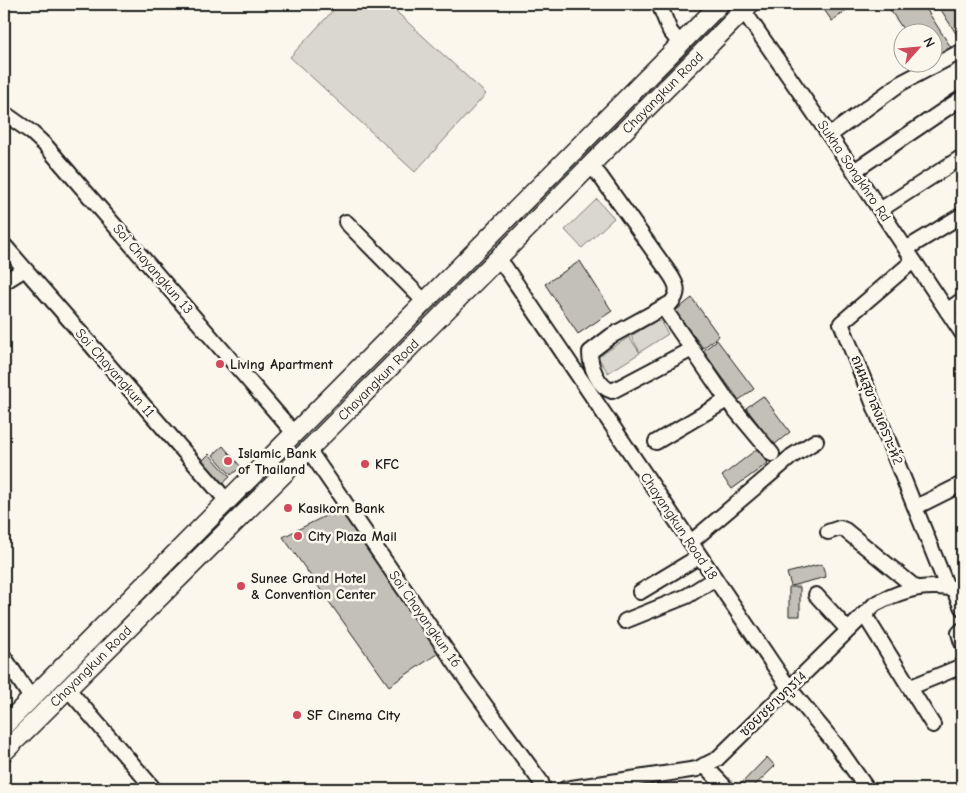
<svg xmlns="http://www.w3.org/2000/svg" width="966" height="793" font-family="'Comic Neue','Playpen Sans Thai',sans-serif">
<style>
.green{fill:#dad7ce;stroke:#7b7a75}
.building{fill:#c3c0b8;stroke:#1c1c1c}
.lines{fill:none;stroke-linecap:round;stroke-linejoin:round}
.minor-casing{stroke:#1c1c1c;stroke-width:18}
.major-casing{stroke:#1c1c1c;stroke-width:21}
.minor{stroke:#fbf7ec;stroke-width:14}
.major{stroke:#fbf7ec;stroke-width:18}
.poi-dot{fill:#d1495b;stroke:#fbf7ec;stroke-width:2}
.labels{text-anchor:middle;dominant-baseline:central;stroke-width:5;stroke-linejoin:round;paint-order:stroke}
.street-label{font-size:14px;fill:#1c1c1c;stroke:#fbf7ec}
.poi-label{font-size:14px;font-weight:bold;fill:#1c1c1c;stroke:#fbf7ec;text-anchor:start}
</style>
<rect width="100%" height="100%" fill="#fbf7ec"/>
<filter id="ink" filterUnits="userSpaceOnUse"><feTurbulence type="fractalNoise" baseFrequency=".02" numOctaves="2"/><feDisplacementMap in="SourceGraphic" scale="10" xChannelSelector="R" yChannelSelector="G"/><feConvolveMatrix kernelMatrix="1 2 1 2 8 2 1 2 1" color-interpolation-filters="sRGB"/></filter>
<g filter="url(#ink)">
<path class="green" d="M339,4H388L486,94L415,172L290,57Z
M597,199L614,218L582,248L565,230Z
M659,319L668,334L640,352L631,336Z
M629,337L640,353L608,373L598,357Z"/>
<path class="building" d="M820,4H855L832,21Z
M886,4H923L952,49L934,61V32H905Z
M940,4H962V43L938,5Z
M580,261L612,311L578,334L545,284Z
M692,298L719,336L703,348L675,311Z
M717,340L754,389L739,400L703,351Z
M763,396L790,432L774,445L746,408Z
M223,446L241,467L231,475L213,455Z
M757,449L768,463L732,489L722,476Z
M209,454L230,477L221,485L200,463Z
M339,509L443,650L389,686L283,537Z
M822,564L826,577L791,586L787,573Z
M789,587H800V616H789Z
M767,757L775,766L751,789H736Z"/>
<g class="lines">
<g class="minor-casing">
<path id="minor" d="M659,4L670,31L681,45
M743,10L854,171L962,333
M4,113L31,132L46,146L294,433
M830,135L901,83L962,51
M590,165L600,176L667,270C675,281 682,291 671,303L611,336L590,352C590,366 598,387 612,391L618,388L692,349
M854,171L962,98
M880,210L962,157
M346,222L425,302
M4,245L227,501
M906,249L962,215
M496,259L505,267L789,688L837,746L867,789
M913,261L841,323L947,587
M4,282L25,269
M663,307L727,400L772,454
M947,311L962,300
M656,442L727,400
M308,449L468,682L541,782L543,789
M916,507L962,484
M828,532L840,528L845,530L916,588
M691,542L792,456L816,441
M953,588L962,608
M640,592L700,556
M816,595L848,630
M864,614L933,725
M625,621L687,596L714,579
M962,630L959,633L962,643
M4,657L31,698
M911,687L962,666
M67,688L154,789
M704,765L727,789
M565,789L697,769L717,759L875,604C906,588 927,583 962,590"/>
</g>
<g class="major-casing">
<g id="major">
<path d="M4,726L720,4"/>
<path id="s1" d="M4,752L323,435L750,4"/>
</g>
</g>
<use href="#minor" class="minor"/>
<use href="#major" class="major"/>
</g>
</g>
<g class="poi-dot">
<circle cx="220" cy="364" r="5"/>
<circle cx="228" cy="461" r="5"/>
<circle cx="365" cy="464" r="5"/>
<circle cx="288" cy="508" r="5"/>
<circle cx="298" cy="536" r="5"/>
<circle cx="241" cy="586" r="5"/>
<circle cx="297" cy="715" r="5"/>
</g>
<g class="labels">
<g class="street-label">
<text stroke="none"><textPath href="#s1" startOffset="932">Chayangkun Road</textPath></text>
<text transform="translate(854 171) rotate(56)">Sukha Songkhro Rd</text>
<text transform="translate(153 269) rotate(49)">Soi Chayangkun 13</text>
<text transform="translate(115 373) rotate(49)">Soi Chayangkun 11</text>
<text stroke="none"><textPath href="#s1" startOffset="528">Chayangkun Road</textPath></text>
<text transform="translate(877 410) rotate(68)">ถนนสุขาสงเคราะห์2</text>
<text transform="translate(679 526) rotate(56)">Chayangkun Road 18</text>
<text transform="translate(425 619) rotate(55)">Soi Chayangkun 16</text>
<text stroke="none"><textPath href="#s1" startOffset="122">Chayangkun Road</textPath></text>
<text transform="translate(773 704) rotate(-44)">ซอยชยางกูร14</text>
</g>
<g class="poi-label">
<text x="230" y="364">Living Apartment</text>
<text x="238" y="453">Islamic Bank<tspan x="238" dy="16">of Thailand</tspan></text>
<text x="375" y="464">KFC</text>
<text x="298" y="508">Kasikorn Bank</text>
<text x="308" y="536">City Plaza Mail</text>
<text x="251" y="578">Sunee Grand Hotel<tspan x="251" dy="16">&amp; Convention Center</tspan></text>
<text x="307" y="715">SF Cinema City</text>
</g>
</g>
<rect width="966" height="793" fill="none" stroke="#fbf7ec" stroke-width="20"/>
<rect x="10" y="10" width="946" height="773" fill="none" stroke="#1c1c1c" stroke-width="2" filter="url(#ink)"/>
<g transform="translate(918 48) rotate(63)"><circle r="24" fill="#fbf7ec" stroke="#a29f99"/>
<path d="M0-4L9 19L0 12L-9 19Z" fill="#d1495b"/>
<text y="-8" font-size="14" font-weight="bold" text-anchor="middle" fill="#1c1c1c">N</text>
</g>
</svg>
